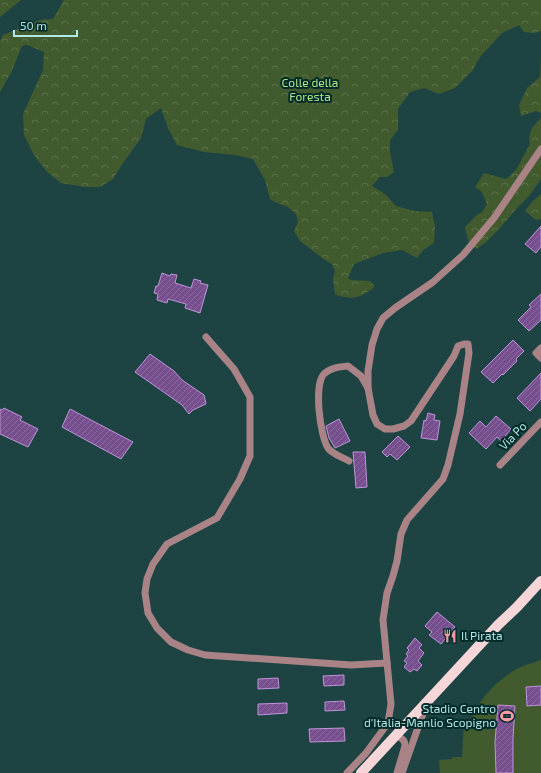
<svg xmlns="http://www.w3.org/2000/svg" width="541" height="773" font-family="'Exo 2',sans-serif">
<defs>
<pattern id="forest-crowns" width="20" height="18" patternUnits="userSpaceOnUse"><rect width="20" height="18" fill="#425b2e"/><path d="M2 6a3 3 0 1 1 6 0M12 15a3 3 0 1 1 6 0" fill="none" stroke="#5b734c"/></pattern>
<pattern id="building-hatch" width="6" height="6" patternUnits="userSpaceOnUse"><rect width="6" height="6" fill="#784f8e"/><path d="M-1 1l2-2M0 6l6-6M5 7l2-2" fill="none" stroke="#89689e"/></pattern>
</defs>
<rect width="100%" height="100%" fill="#1d4443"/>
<!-- forest -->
<g fill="url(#forest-crowns)">
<polygon points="0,0 21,0 0,17"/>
<path d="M 64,0 L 541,0 L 541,31 L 535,33 L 524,32 L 519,25 L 502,33 L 480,57 L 472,71 L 455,88 L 439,94 L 424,88 L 410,92 L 398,109 L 398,130 L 390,140 L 390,152 L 394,172 L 387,177 L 380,177 L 372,186 L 385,194 L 396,206 L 415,211 L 432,212 L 435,227 L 434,243 L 423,250 L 417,258 L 402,250 L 383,253 L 354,264 L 348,278 L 351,280 L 370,281 L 375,286 C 367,294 356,300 345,297 C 342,297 338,295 335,294 L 333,279 L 335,271 L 332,264 L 325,260 L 300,241 L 294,231 L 298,222 L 296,214 L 288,207 L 277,203 L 270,199 L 265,180 L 253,159 L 235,155 L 204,152 L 177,145 L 168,128 L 161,108 L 146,119 L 141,138 L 123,163 L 113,179 L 100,187 L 86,187 L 61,183 L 47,172 L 34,155 L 24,135 L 23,114 L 43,70 L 44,52 L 27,45 L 22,46 L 11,73 L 0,92 L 0,41 L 3,35 L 40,20 L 53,19 Z"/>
<polygon points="541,55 541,113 536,111 521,116 519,105 527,88 540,77"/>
<polygon points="541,118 541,179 529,196 517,208 499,229 486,242 476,249 469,243 465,227 477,215 482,212 487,204 482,192 475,187 484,173 506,179 516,170 530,144 529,137 532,128"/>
<polygon points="541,194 541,219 536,220 525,211 531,203"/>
</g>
<!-- garden -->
<path fill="#425b2e" d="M 541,660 L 541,773 L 440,773 L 439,760 L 452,759 L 453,757 L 462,757 L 464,720 L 471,721 C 479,697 501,676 523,666 C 529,664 535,662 541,660 Z"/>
<!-- building -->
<g fill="url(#building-hatch)" stroke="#c094da">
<polygon points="541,226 541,247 536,253 525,244"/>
<polygon points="162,273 170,276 171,274 177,275 175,283 191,288 194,279 201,281 200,283 208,285 200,313 185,308 186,304 168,299 167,303 157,300 158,294 154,293 156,286 158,286"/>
<polygon points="541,294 541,320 529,331 518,320 531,307 529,305"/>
<polygon points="513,340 524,351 516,359 517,361 503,375 502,374 493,383 481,372"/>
<polygon points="150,354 174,371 182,380 204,395 206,404 193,410 189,414 182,405 135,372"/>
<polygon points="541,373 541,399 530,411 517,398"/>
<polygon points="4,408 22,417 20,420 38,429 28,447 0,434 0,409 2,410"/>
<polygon points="70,409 133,442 121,459 62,427"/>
<polygon points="428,413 435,415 434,420 440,421 437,440 421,438 424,420 426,421"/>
<polygon points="496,416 511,429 501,441 497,437 486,449 469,433 480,421 486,427"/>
<polygon points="339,419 350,441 335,448 329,438 326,426"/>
<polygon points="398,436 410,447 397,460 390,454 387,457 382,452"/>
<polygon points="353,452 365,452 367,487 356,488"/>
<polygon points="437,612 455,627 441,644 429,635 432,632 425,626"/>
<polygon points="415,638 422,645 419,648 424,653 418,661 422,665 417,671 414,669 410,672 404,667 407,663 404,661 408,656 406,654 409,650 407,648"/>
<polygon points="344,675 344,685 324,686 323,676"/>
<polygon points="278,678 279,688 258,689 258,679"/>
<polygon points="541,686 541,705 527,706 526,687"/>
<polygon points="344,701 345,710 325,711 325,702"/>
<polygon points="287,703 287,713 258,715 258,704"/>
<polygon points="498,705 515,706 513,739 513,773 496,773 495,742"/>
<polygon points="344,728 345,741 310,742 309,729"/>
</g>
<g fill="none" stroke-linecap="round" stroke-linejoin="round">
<!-- minor -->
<g stroke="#a98386" stroke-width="7">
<polyline points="206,337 234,369 250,397 250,456 240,479 217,518 167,544 153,564 147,579 145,593 148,613 157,628 171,642 188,650 205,655 351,665 387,663"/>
<polyline points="541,348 536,353 541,358"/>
<path d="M 349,461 C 342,457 332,454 328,448 C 320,436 313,382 325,373 C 332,367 340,367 348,366 L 361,376 L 368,388"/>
<polyline points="500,465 541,422"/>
<path d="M 396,736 C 402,738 405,740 405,746 L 397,773"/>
<polyline points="347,773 366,753 388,723 391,704 383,620 387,593 393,576 397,561 401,534 407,520 443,479 448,465 460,414 469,353 468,344 464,344 458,346 454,356 411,421 404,426 393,429 385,429 377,424 373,415 368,388 368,371 372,345 377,329 383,318 395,308 433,282 463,255 494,218 541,149"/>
<polyline points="402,773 426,705"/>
</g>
<!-- major -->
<polyline stroke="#f7d6d9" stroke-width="10" points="361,773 498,625 517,607 541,581"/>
</g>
<!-- icons -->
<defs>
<g id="restaurant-bare" transform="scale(1.08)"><path d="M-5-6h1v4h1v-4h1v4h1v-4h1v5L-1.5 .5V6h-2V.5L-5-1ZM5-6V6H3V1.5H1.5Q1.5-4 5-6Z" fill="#f49aa4" stroke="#012a29" stroke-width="2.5" paint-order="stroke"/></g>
<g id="stadium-bare" transform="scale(1.08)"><path d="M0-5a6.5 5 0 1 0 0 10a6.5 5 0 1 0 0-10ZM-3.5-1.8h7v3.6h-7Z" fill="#f49aa4" stroke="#012a29" stroke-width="2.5" paint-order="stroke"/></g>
</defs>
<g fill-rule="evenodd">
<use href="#restaurant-bare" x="450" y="636"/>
<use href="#stadium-bare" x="507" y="716"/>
</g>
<g text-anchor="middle" stroke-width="4" stroke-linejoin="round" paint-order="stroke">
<!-- park labels -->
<g font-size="12" fill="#b0e686" stroke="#012a29">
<text x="310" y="87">Colle della<tspan x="310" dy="14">Foresta</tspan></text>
</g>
<!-- street labels -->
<g font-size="12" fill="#b2e8e5" stroke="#012a29">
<text transform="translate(513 436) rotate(-46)" y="4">Via Po</text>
</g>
<!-- poi labels -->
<g font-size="12" fill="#b2e8e5" stroke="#012a29" text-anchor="start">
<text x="461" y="640">Il Pirata</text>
<text x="496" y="713" text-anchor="end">Stadio Centro<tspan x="496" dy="14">d'Italia-Manlio Scopigno</tspan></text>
</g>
</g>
<!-- scale -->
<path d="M14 30v6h63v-6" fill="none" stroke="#b2e8e5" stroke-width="2"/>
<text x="20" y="30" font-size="12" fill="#b2e8e5" stroke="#012a29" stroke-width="3" paint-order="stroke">50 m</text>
</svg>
